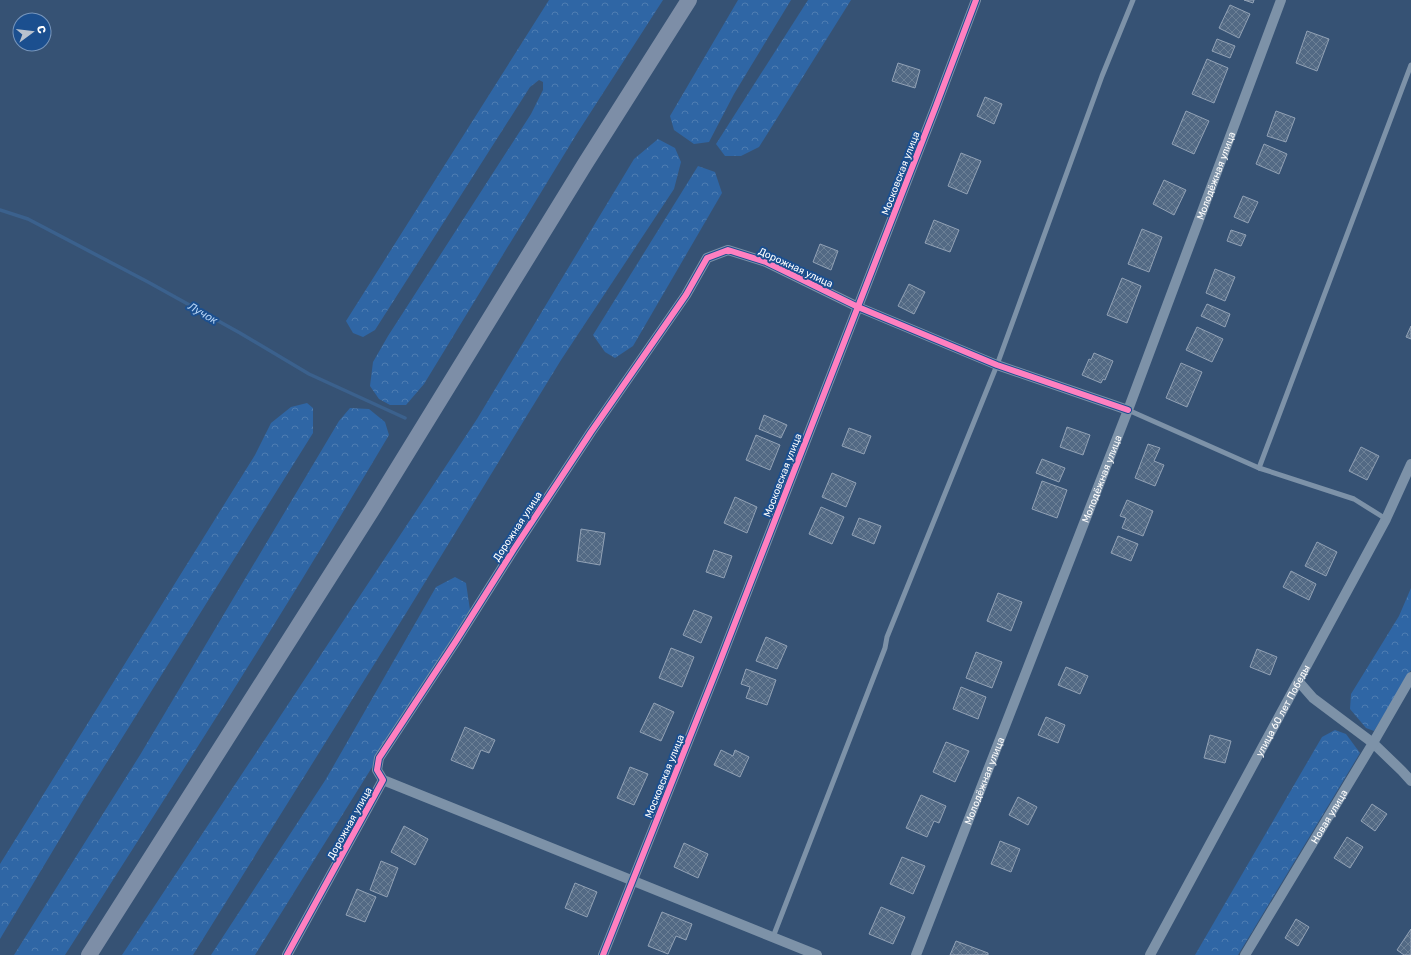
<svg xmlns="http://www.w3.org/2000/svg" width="1411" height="955" font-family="Rubik,sans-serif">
<defs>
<pattern id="forest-crowns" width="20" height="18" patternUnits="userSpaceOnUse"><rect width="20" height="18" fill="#2f66a5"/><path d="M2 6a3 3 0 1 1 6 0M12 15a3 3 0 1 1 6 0" fill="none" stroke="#4e7db2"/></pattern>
<pattern id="building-cross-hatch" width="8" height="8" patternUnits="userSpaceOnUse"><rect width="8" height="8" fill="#526984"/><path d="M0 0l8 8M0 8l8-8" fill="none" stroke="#6c8096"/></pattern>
</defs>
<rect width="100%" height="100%" fill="#365274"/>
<!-- forest -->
<g fill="url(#forest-crowns)">
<polygon points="549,0 663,0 576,135 424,384 406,405 390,405 379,399 370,386 373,362 388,336 531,114 543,90 543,82 539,80 530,87 375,330 363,337 353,333 346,321"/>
<polygon points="738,0 791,0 734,94 709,142 694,144 674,130 670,116"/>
<polygon points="808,0 851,0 759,147 741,156 725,156 716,144"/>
<polygon points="658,139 675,148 681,162 674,189 561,360 408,610 193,955 122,955 477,419 634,159"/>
<polygon points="698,166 715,172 722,193 633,346 615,358 605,352 593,335"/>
<polygon points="307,403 313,408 313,433 82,802 0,939 0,864 255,455 271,423 291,407"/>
<path d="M 350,408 L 369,409 L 385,422 L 389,435 C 285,611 175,783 65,955 L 14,955 L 140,755 L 339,421 Z"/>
<polygon points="455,577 466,583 470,610 255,955 211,955 326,779 436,587"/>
<polygon points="1411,588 1411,670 1374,731 1366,728 1350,709 1351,694 1399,616"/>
<polygon points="1335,730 1346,734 1360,753 1238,955 1195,955 1322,737"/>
</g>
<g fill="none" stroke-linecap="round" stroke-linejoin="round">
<!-- stream -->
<polyline stroke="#3b618d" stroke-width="3.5" points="0,210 28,219 148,282 240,333 309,374 405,418"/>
</g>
<!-- building -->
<g fill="url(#building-cross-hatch)" stroke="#92a2b6">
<polygon points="1244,0 1254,0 1253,3"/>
<polygon points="1230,5 1250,14 1239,38 1219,28"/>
<polygon points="1307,31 1329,39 1317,71 1296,63"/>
<polygon points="1217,39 1235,46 1230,58 1212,51"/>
<polygon points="1207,59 1228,68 1214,103 1192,94"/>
<polygon points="898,63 920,70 915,88 892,81"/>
<polygon points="985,97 1002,104 994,124 977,116"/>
<polygon points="1186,111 1209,121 1194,154 1172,144"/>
<polygon points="1276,111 1295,118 1286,142 1267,136"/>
<polygon points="1264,144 1287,154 1279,174 1256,164"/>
<polygon points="961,153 981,161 967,194 948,186"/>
<polygon points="1164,180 1186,190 1174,215 1153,204"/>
<polygon points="1243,196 1258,202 1248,223 1234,217"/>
<polygon points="934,220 959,230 950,252 925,243"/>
<polygon points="1142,229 1162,237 1149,272 1128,264"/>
<polygon points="1231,230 1246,235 1241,246 1227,241"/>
<polygon points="820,244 838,251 831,270 813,262"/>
<polygon points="1215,269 1235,277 1225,301 1206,293"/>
<polygon points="1122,278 1141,286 1127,323 1107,315"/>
<polygon points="909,284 925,292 914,314 898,306"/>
<polygon points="1207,304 1230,314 1225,327 1201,316"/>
<polygon points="1411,326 1411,339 1406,337"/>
<polygon points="1197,327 1223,339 1212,362 1186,350"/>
<polygon points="1094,353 1113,361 1105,380 1103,379 1101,383 1082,375 1089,359 1091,360"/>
<polygon points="1181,363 1202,372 1187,407 1166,398"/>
<polygon points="764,415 787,425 781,438 759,429"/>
<polygon points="1067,427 1090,435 1083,455 1060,447"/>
<polygon points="849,428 871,436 864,454 842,446"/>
<polygon points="756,435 780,445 770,470 746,460"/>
<polygon points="1148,444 1160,448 1154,461 1164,465 1155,486 1135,478"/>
<polygon points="1361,447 1379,456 1367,480 1349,471"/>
<polygon points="1042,459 1065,468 1059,482 1036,473"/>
<polygon points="832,473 856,483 846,507 822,497"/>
<polygon points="1042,481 1067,490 1057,518 1032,509"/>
<polygon points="735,497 757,507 747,533 724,523"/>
<polygon points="1127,500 1153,511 1143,536 1122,528 1126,518 1120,516"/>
<polygon points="821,507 844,517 832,544 809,534"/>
<polygon points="859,518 881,526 874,544 852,535"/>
<polygon points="581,529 605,533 600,565 577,561"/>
<polygon points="1118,536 1138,544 1131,561 1111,553"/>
<polygon points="1317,542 1337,552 1326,576 1305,566"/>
<polygon points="714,550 732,556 724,578 706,572"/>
<polygon points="1291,571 1316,584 1309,600 1283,587"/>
<polygon points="998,593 1022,602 1011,631 987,621"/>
<polygon points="694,610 712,617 701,643 683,635"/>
<polygon points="766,637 787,646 777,669 756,661"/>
<polygon points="671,648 694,657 682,687 659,678"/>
<polygon points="1257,649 1277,657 1270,675 1250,667"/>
<polygon points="976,652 1002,662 992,688 966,678"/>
<polygon points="1066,667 1088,676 1080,694 1058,685"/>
<polygon points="746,669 776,680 767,705 746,698 750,687 741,684"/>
<polygon points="961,687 986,697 978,719 953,709"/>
<polygon points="654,703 674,712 661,741 640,732"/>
<polygon points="1046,717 1065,725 1058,743 1038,735"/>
<polygon points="465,727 495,740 489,753 481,750 473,769 451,760"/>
<polygon points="1210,735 1231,741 1225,763 1204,758"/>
<polygon points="946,742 969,751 955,782 933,772"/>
<polygon points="721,750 733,756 735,750 749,757 740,777 714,765"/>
<polygon points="630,767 648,774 634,805 617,798"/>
<polygon points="921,795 946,806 939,823 934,821 927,837 906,828"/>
<polygon points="1018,797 1037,807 1028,825 1009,815"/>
<polygon points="1372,804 1387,814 1375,831 1361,821"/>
<polygon points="404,826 428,839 415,865 391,852"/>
<polygon points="1347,837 1363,847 1350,868 1334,858"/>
<polygon points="1000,841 1020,849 1011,872 991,864"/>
<polygon points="684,843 708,854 698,878 674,867"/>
<polygon points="902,857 925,866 913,894 890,884"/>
<polygon points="381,861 398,868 387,897 370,890"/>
<polygon points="575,883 597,892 587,917 565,908"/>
<polygon points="357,889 376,897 365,922 346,915"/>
<polygon points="881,907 905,917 893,944 869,934"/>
<polygon points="662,912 692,924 686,940 676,936 668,954 648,946"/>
<polygon points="1296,919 1309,927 1298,946 1285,938"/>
<polygon points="1411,929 1411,955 1404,955 1397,950"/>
<polygon points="956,941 988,953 988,955 950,955"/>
</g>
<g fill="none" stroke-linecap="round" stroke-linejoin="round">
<!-- lane -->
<g stroke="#7d92a8" stroke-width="5">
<polyline points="1128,410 1259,468 1354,499 1386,519"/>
<polyline points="1259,468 1411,65"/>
<polyline points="773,937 885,648 887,637 997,365 1102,76 1133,0"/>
</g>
<!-- street -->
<g stroke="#7d92a8" stroke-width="10">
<polyline points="1299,682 1313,698 1373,743 1402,771 1411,781"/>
<polyline points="383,780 817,955"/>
<polyline points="287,955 383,780 377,770 379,758 456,641 514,549 591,432 686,295 707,258 728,250 766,262 858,307 997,365 1128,410"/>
<polyline points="603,955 719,664 936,106 976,0"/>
<path id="s1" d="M 916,955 L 1128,410 L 1281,0"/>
<path id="s2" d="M 1150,955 L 1386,519 L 1411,464"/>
<path id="s3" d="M 1245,955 L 1373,743 L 1411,677"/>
</g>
<!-- primary -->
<polyline stroke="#7d8ea7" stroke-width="16" points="89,955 372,510 585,164 689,0"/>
<!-- cycleway casing -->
<g stroke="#1b4f8f" stroke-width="8">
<g id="cycleway">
<polyline points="287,955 383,780 377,770 379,758 456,641 514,549 591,432 686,295 707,258 728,250 766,262 858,307 997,365 1128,410"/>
<polyline points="603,955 719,664 936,106 976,0"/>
</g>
</g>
<!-- cycleway -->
<use href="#cycleway" stroke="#ff80c0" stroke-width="6"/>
</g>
<g text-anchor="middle" stroke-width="4" stroke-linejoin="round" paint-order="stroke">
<!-- street labels -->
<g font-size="10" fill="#fff" stroke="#1b4f8f">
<text transform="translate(900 173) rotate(-69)" y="4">Московская улица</text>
<text dy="4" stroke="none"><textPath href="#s1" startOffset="835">Молодёжная улица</textPath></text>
<text transform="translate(796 267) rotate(25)" y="4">Дорожная улица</text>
<text transform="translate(782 475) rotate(-69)" y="4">Московская улица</text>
<text dy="4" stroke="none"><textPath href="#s1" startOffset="511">Молодёжная улица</textPath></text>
<text transform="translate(517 526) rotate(-57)" y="4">Дорожная улица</text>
<text dy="4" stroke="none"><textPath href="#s2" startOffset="278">улица 60 лет Победы</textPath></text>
<text transform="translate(664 776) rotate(-68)" y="4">Московская улица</text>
<text dy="4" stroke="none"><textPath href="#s1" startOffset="187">Молодёжная улица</textPath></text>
<text dy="4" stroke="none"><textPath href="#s3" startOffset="162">Новая улица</textPath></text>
<text transform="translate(349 823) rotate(-61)" y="4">Дорожная улица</text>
</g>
<!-- water labels -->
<g font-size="11" font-style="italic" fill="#b5d3f5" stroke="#1b4f8f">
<text transform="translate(203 313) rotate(30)" y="4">Лучок</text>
</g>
</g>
<!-- north arrow -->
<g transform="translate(32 32) rotate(75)"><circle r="19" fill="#1b4f8f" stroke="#7695bc"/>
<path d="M0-3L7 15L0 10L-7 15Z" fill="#b9c2ce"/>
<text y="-6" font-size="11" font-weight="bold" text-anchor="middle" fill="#ffffff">С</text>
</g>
</svg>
